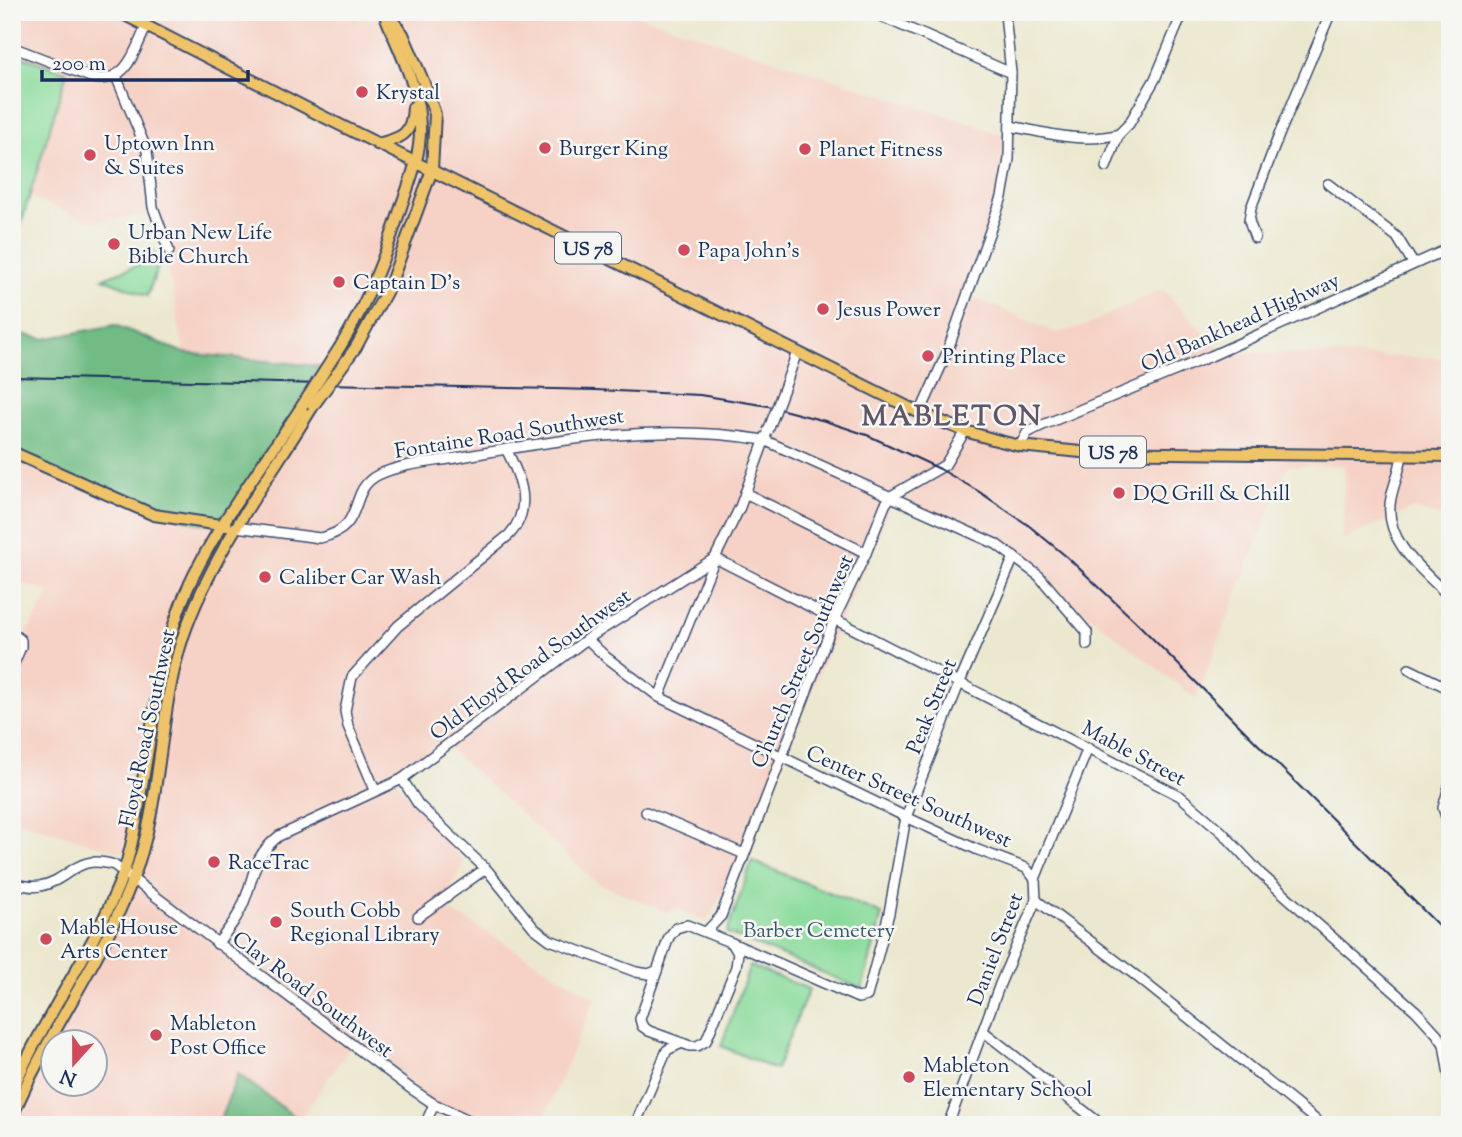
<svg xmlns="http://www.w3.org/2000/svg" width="1462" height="1137" font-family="'Sorts Mill Goudy',serif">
<rect width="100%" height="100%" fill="#f6f6f2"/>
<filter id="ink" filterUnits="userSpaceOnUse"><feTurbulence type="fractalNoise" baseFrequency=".0143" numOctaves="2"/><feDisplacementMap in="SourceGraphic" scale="14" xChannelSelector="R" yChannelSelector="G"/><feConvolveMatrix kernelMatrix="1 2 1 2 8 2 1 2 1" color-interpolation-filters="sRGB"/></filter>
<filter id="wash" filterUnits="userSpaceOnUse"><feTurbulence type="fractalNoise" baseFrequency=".00686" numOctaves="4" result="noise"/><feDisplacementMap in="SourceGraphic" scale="28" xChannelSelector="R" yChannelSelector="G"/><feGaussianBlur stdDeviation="1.57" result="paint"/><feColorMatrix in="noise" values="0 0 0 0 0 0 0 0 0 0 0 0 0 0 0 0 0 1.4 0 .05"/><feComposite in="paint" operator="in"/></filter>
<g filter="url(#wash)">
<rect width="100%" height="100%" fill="#ece8cf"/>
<!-- built -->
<path fill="#f6d1c5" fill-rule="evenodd" d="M 12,12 L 628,12 L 1005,135 L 1002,192 L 969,295 L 1056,333 L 1087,325 L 1162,289 L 1222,352 L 1450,358 L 1450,519 L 1412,509 L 1342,540 L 1345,465 L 1287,466 L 1196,699 L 1007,551 L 966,531 L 892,502 L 745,848 L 708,922 L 676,908 L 666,912 L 596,882 L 442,742 L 392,775 L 424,816 L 464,861 L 443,906 L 595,998 L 541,1125 L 476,1125 L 433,1109 L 399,1072 L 352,1045 L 299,1120 L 239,1074 L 218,1125 L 12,1125 L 12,1099 L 26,1061 L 133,856 L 12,819 L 12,659 L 50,593 L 12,579 L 12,457 L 318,366 L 184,353 L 172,286 L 149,215 L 93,222 L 29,197 L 67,72 L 12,53 ZM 52,1042 L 94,1042 L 94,1084 L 52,1084 Z"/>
<!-- green -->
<g fill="#8bdc9c" stroke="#53867d" stroke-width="2">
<polygon points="12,53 67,72 12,254"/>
<polygon points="151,247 160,262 147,296 103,278 144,263"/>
<polygon points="752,861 882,914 862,989 727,933"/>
<polygon points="750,966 809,989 776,1070 721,1046"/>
</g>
<!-- forest -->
<g fill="#70bc84" stroke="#467671" stroke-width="2">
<polygon points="115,325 184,353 319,366 299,404 225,524 197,523 90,487 12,457 12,332 44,339"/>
<polygon points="238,1074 299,1120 303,1125 218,1125"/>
</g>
</g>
<g filter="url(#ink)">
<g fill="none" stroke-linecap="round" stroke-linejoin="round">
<!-- minor casing -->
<g stroke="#3a4b6f" stroke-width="12">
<g id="minor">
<polyline points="871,12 1011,73"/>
<path d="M 12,47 L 93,78 C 127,84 134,52 146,27"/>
<polyline points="116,76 147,151 153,207 169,251"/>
<path d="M 1010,126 C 1046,133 1083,144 1119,134"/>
<polyline points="1106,167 1119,134 1129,124 1155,79 1183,12"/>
<polyline points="1328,184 1397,237 1413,263"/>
<polyline points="1255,238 1249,221 1251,208 1279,135 1331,12"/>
<polyline points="786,383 797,352"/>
<polyline points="920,413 946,355 1002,197 1009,159 1011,73 1005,14 1003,12"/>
<polyline points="1020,446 1027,433 1043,425 1211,356 1450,248"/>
<path d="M 1402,455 C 1400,471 1394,483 1391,498 C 1382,540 1423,571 1450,597"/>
<polyline points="745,493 866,553"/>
<path d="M 236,527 L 320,538 C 368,528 346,491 378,475 C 400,464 431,462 456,458 C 558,439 661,423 764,440 L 996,544 L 1039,576 L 1087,632 L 1087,645"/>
<polyline points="12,633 21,640 21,647 12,668"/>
<polyline points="587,639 606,657 659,697 906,817 978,850 1026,868 1035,879"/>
<polyline points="1409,669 1450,689"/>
<polyline points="659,697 715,558 1180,796 1222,832 1261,874 1416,1011 1437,1034 1444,1044 1450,1081"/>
<polyline points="402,779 418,804 488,871 534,928 550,940 636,972 649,974 656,971"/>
<polyline points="1450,783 1443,808 1450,828"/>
<path d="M 375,790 L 348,726 L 345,711 L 352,677 L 398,626 L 509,535 C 534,508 520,476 506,449"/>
<polyline points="646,812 744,854"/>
<path d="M 12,883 C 21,885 31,888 40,886 C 71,880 75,853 114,865 L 410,1088 L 434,1104 L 479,1125"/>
<polyline points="1036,900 1135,975 1322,1125"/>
<polyline points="418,917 485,869"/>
<polygon points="687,925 732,943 738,953 736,967 706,1041 697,1046 690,1046 649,1031 642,1026 640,1019 669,937 676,928"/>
<polyline points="706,932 721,916 834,620 866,553 885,505 891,496 945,465 965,431"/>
<polyline points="732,943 858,998 867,996 889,913 906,817 959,684 1014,557"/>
<path d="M 217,944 C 227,931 238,918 244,902 C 255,874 253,856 279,836 L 402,779 L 587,639 L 715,558 L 740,507 L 766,436"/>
<polyline points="983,1031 1102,1125"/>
<polyline points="425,1125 434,1104"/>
<polyline points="635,1125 667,1050 682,1043"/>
<polyline points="948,1125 1000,984 1036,900 1035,879 1088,748"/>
</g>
</g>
<!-- major casing -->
<g stroke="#3a4b6f" stroke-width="14">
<g id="major">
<polyline points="119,12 316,113 920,413 965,431 996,440 1020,446 1081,452 1450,456"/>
<path d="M 377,144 C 402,138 412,135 413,107"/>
<path d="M 340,347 C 368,302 386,254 402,204 C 411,179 421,153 420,126 C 419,88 400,53 386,18"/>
<polyline points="356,347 390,285 432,170 435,114 424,83 403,34 386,12"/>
<polyline points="12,452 154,515 227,526"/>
<path d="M 12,1091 C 44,1016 94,951 123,874 C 132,848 137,819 141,791 C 152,731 158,668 179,610 C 203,542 262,467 302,406"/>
<path d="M 12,1117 C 46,1035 100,964 132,881 C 163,803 157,716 183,637 C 212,553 267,481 313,406"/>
</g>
</g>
<!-- minor -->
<use href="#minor" stroke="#fff" stroke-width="9"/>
<!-- major -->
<use href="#major" stroke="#efc469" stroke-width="10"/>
<!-- rail -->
<polyline stroke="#1b2f5e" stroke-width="2" points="12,377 596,390 700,395 768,406 825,421 867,435 940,469 978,491 1028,525 1067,557 1135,621 1450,937"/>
<!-- minor-bridge casing -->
<g stroke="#3a4b6f" stroke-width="12" stroke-linecap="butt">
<polyline id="minor-bridge" points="768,431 786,383"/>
</g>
<!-- major-bridge casing -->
<g stroke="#3a4b6f" stroke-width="14" stroke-linecap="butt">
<g id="major-bridge">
<polyline points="302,406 340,347"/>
<polyline points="313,406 356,347"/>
</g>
</g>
<!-- minor-bridge -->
<use href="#minor-bridge" stroke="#fff" stroke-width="9"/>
<!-- major-bridge -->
<use href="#major-bridge" stroke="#efc469" stroke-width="10"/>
</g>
</g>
<!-- markers -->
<g fill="#d1495b" stroke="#f6f6f2" stroke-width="2.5">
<circle cx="362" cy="92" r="7"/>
<circle cx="545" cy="148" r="7"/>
<circle cx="805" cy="149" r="7"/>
<circle cx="90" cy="155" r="7"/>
<circle cx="114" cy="244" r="7"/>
<circle cx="684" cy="250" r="7"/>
<circle cx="339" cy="282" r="7"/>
<circle cx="823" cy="309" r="7"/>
<circle cx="928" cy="356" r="7"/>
<circle cx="1119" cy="493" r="7"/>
<circle cx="265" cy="577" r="7"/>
<circle cx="214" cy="862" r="7"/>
<circle cx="276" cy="922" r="7"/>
<circle cx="46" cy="939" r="7"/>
<circle cx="156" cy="1035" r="7"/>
<circle cx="909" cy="1077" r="7"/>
</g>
<g text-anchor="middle" stroke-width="5" stroke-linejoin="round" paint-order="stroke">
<!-- shield labels -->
<g fill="#f6f6f2" stroke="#5d6b8a" stroke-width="2">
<rect x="555" y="232.5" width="66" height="31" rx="5"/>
<rect x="1080" y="436.5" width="66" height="31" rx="5"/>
</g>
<g font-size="19" font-weight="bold" fill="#1b2f5e">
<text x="588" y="255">US 78</text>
<text x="1113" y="459">US 78</text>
</g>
<!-- poi labels -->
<g font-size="21" fill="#1b2f5e" stroke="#f6f6f2" text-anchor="start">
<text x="376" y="99">Krystal</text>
<text x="104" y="150">Uptown Inn<tspan x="104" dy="24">&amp; Suites</tspan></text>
<text x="559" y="155">Burger King</text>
<text x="819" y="156">Planet Fitness</text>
<text x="128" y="239">Urban New Life<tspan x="128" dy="24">Bible Church</tspan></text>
<text x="698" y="257">Papa John's</text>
<text x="353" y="289">Captain D's</text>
<text x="837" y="316">Jesus Power</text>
<text x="942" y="363">Printing Place</text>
<text x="1133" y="500">DQ Grill &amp; Chill</text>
<text x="279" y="584">Caliber Car Wash</text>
<text x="228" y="869">RaceTrac</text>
<text x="290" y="917">South Cobb<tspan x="290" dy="24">Regional Library</tspan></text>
<text x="60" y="934">Mable House<tspan x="60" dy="24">Arts Center</tspan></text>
<text x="170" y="1030">Mableton<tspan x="170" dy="24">Post Office</tspan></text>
<text x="923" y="1072">Mableton<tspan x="923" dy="24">Elementary School</tspan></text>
</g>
<!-- street labels -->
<g font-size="21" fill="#1b2f5e" stroke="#f6f6f2">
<text transform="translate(1240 322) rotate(-24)" y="7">Old Bankhead Highway</text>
<text transform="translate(509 433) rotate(-9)" y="7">Fontaine Road Southwest</text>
<text transform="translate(802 661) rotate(-67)" y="7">Church Street Southwest</text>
<text transform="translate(530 664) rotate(-36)" y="7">Old Floyd Road Southwest</text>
<text transform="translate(931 706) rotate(-68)" y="7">Peak Street</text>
<text transform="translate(147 728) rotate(-78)" y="7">Floyd Road Southwest</text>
<text transform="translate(1134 753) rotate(28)" y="7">Mable Street</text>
<text transform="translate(909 796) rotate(24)" y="7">Center Street Southwest</text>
<text transform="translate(995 949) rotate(-69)" y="7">Daniel Street</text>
<text transform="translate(313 994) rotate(37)" y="7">Clay Road Southwest</text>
</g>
<!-- park labels -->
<g font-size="21" fill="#375a6e" stroke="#f6f6f2">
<text x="819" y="937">Barber Cemetery</text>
</g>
<!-- district labels -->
<g font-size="28" font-weight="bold" letter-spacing="2" fill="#5f5669" stroke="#f6f6f2">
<text x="952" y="425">MABLETON</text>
</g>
</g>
<!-- margin -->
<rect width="1462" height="1137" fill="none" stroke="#f6f6f2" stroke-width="42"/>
<!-- north arrow -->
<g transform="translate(74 1063) rotate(201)"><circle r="33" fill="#f6f6f2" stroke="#9ea6b7" stroke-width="2"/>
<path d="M0-5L12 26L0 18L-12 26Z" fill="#d1495b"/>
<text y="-10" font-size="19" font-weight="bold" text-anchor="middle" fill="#1b2f5e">N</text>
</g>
<!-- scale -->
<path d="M42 70v10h206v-10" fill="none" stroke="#1b2f5e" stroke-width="3.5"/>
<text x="52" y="70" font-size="21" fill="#1b2f5e" stroke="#f6f6f2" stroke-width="5" paint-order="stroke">200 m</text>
</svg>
